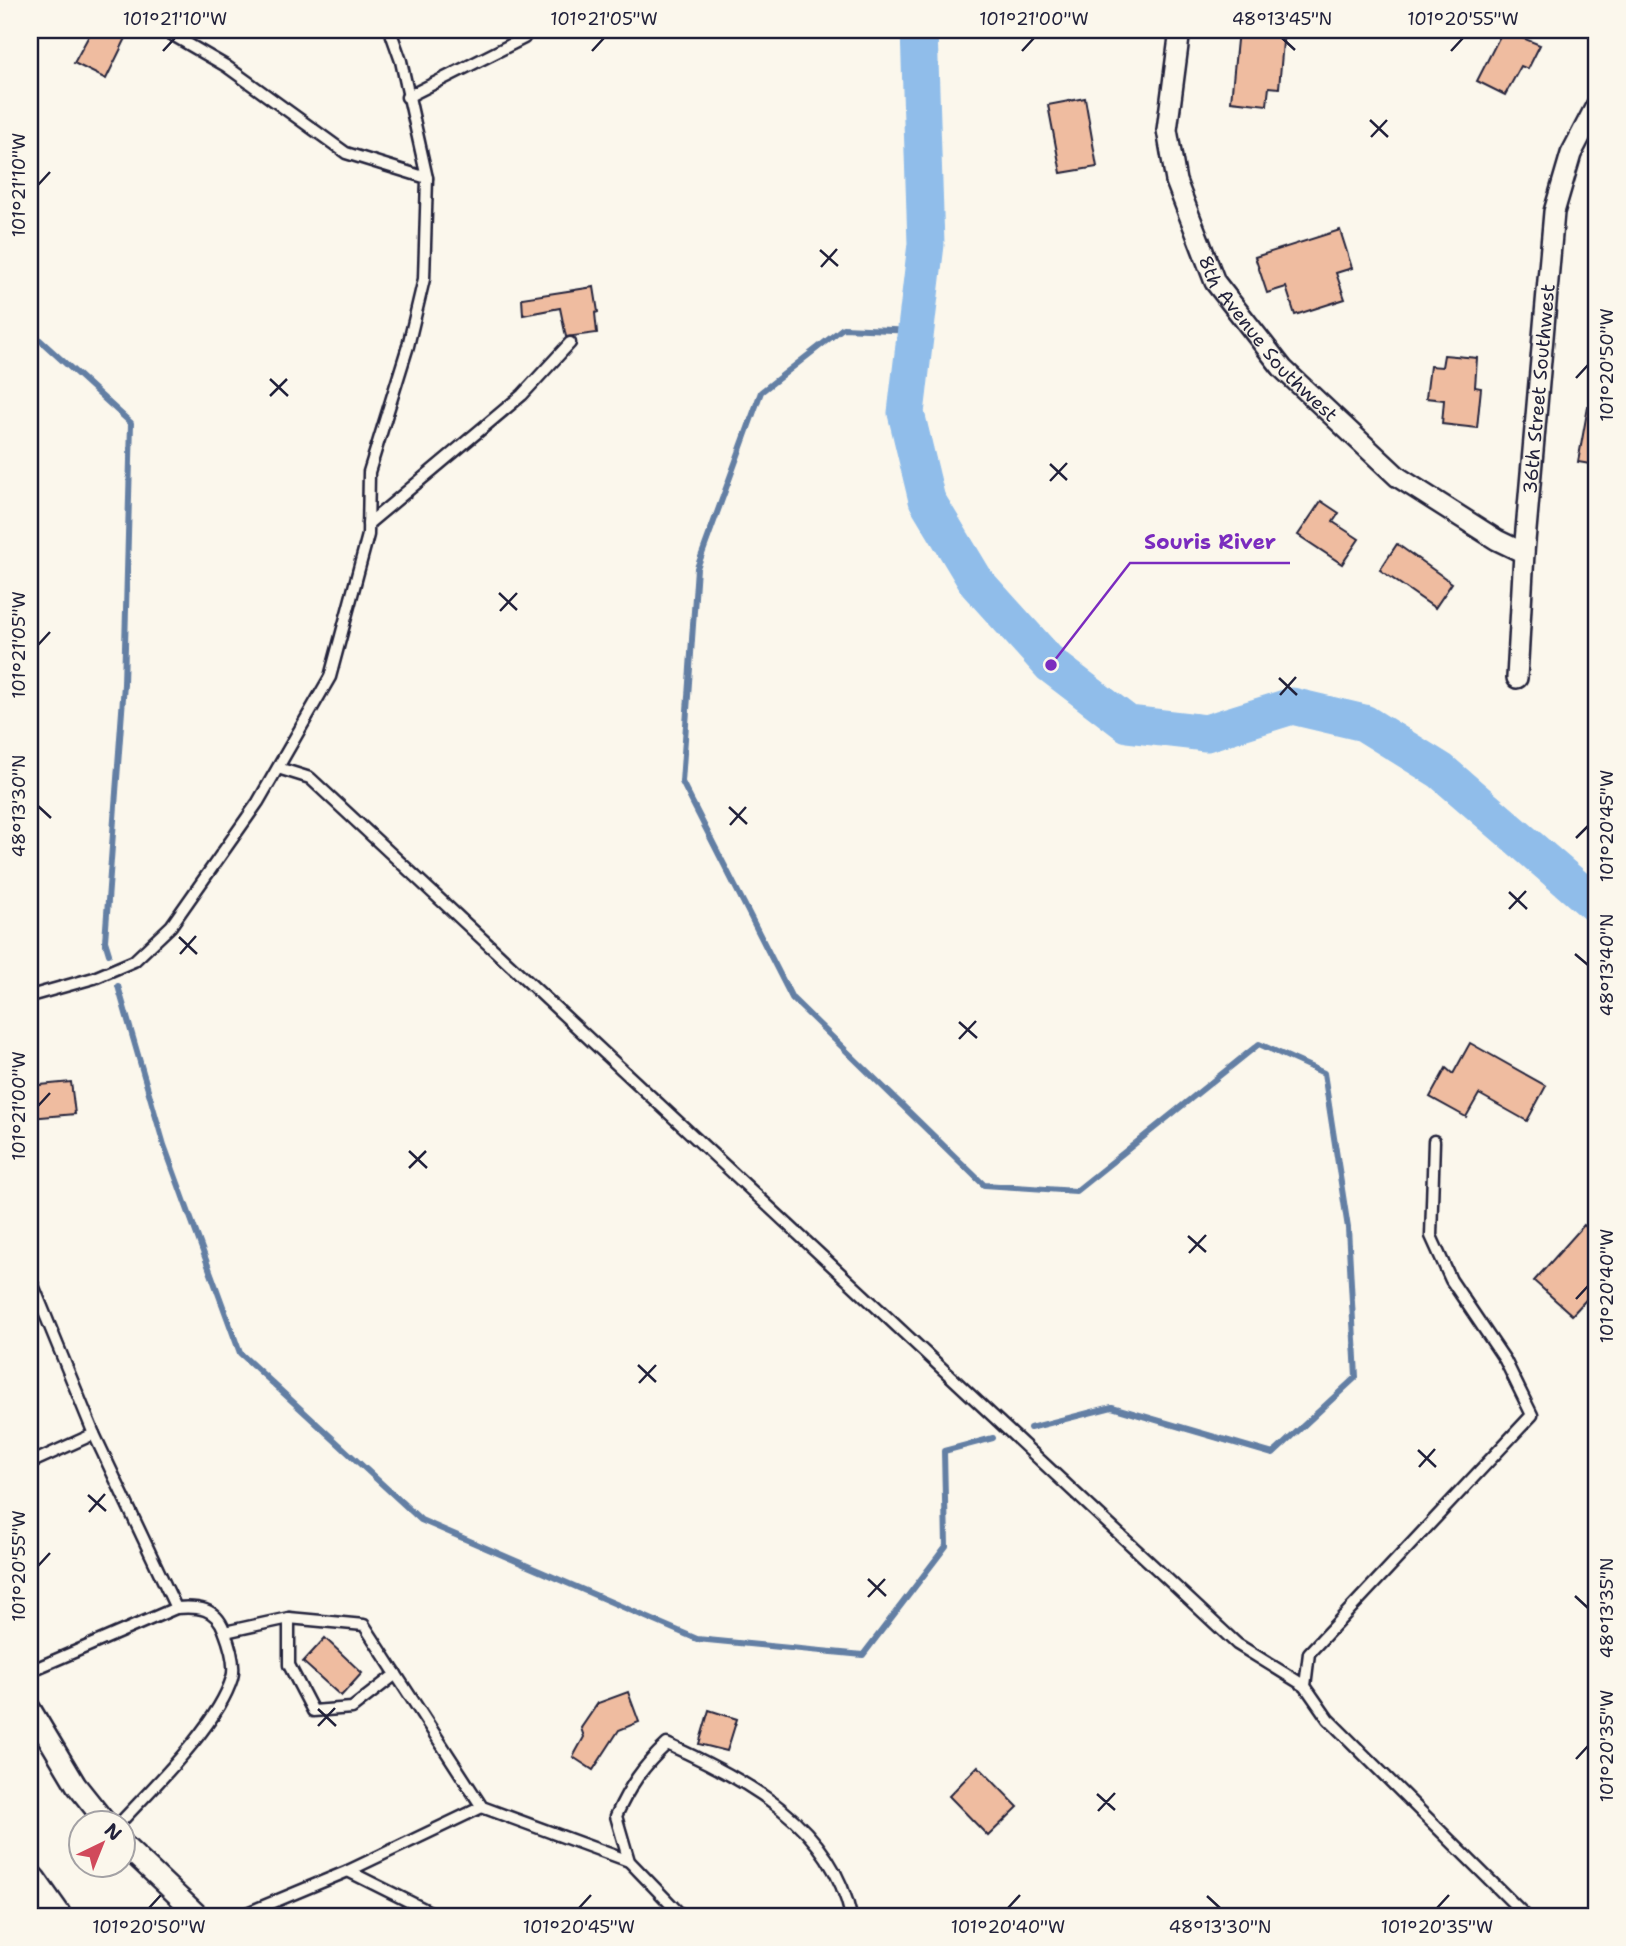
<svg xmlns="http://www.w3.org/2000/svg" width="1626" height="1946" font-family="'Shantell Sans',sans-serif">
<rect width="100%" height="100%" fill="#fbf7ec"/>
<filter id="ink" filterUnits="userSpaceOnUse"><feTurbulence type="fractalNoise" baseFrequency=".0143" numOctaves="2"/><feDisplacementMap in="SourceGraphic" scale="14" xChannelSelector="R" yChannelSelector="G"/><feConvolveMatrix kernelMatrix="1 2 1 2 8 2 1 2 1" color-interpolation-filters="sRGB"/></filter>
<g filter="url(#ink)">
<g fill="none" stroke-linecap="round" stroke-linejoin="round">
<!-- stream -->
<g stroke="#647fa4" stroke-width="6">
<polyline points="30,331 131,423 124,684 105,941 109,954"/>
<polyline points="916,331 843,328 761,392 697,568 682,782 792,998 984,1185 1076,1191 1259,1044 1324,1073 1348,1228 1356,1377 1273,1454 1112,1407 1030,1428"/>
<polyline points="118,986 164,1145 240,1353 421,1520 697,1639 863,1655 946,1546 944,1451 993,1438"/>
</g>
<!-- river -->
<polyline stroke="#90bdea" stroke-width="37" points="919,30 926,244 906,413 927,500 977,583 1051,665 1128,724 1206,733 1292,706 1364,723 1441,771 1596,905"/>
</g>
<!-- building -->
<g fill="#efbca0" stroke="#22223b" stroke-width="2">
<polygon points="92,30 130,30 106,79 74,63"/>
<polygon points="1238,30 1284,30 1279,88 1269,87 1267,105 1231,101"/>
<polygon points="1503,30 1540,45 1528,69 1521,66 1505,95 1477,81"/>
<polygon points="1085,98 1097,167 1061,173 1048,105"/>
<polygon points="1340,230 1352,268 1336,273 1345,299 1295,315 1286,287 1267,293 1255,257"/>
<polygon points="594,287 598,312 595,313 597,333 566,337 560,308 523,315 522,298"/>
<polygon points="1444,355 1477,358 1475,387 1481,388 1477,428 1442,424 1444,400 1426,398 1430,366 1442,367"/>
<polygon points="1588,407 1596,407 1596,465 1578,462"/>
<polygon points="1321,501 1339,513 1333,522 1359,539 1342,564 1298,535"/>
<polygon points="1397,544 1452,583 1435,608 1380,570"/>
<polygon points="1470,1043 1546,1086 1527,1121 1479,1094 1466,1117 1430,1097 1446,1068 1453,1074"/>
<polygon points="71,1082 75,1114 30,1118 30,1086"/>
<polygon points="1584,1225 1596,1236 1596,1289 1572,1315 1534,1281"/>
<polygon points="325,1638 362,1673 341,1696 303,1662"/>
<polygon points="628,1692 639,1722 619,1730 593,1770 573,1757 584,1737 581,1728 598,1703"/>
<polygon points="709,1710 737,1719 727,1751 699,1744"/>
<polygon points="978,1766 1018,1807 988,1836 949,1796"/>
</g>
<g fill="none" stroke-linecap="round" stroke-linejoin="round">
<!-- service casing -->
<g stroke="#22223b" stroke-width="15">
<g id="service">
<polyline points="390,30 401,61 427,178"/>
<polyline points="407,97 524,38 521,30"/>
<polyline points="368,524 522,395 570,343"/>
<polyline points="278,768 310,778 1237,1644 1305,1686"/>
<polyline points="30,996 94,978 134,961 171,926 258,802 330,677 368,535 369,472 408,346 424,279 427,178 346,153 226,66 164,30"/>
<polyline points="1434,1141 1431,1236 1451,1280 1505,1360 1532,1415 1309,1653 1305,1686 1328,1719 1526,1916"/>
<polyline points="30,1286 33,1285 94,1434"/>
<polyline points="30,1463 94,1434 176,1608"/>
<polyline points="289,1618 289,1665 313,1711 352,1708 396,1674"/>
<polyline points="225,1632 289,1618 364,1625 482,1807 629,1861"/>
<path d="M 30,1671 L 176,1608 C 198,1606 216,1608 224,1630 C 229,1643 236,1665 232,1678 C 218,1725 153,1787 119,1824"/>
<polyline points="348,1871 438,1916"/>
<polyline points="240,1916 348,1871 482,1807"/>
<path d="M 682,1916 L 629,1861 L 616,1816 C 629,1787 643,1766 667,1744 C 746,1779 831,1825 851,1916"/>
</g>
</g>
<!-- minor casing -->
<g stroke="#22223b" stroke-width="24">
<g id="minor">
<path id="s1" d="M 1180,30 L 1167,130 L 1176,181 L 1215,282 L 1283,369 L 1398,477 L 1497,540 L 1524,553"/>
<path id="s2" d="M 1517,678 L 1524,553 L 1554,212 L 1571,154 L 1596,106"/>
<polyline points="30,1708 76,1785 107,1824"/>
<polyline points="122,1843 199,1916"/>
</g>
</g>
<!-- trunk casing -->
<g stroke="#22223b" stroke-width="37">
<polyline id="trunk" points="30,1882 54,1916"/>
</g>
<!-- service -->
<use href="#service" stroke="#fbf7ec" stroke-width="10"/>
<!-- minor -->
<use href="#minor" stroke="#fbf7ec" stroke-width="19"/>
<!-- trunk -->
<use href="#trunk" stroke="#fbf7ec" stroke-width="32"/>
</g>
</g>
<!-- ticks -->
<path fill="none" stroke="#22223b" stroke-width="2.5" d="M 1282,38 L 1295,50M 163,51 L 175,38M 592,51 L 604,38M 1022,51 L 1034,38M 1451,51 L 1463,38M 1370,120 L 1388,137M 1371,137 L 1387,120M 38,185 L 50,172M 820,250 L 838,266M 821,267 L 837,249M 1576,378 L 1588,365M 270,379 L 288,396M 270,396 L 287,379M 1050,464 L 1067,480M 1050,481 L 1067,463M 499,593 L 517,610M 500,611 L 517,593M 38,645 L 50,632M 1279,678 L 1297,695M 1280,695 L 1296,677M 38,806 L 51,818M 729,807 L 747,824M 730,825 L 746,807M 1576,838 L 1588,826M 1509,892 L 1527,909M 1509,909 L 1526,891M 179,937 L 197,954M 180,954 L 196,936M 1575,954 L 1588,965M 959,1022 L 977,1038M 959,1039 L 976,1021M 38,1106 L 50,1093M 409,1151 L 427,1168M 409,1168 L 426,1151M 1188,1236 L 1206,1252M 1189,1253 L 1206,1235M 1576,1299 L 1588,1286M 638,1365 L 656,1382M 639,1383 L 656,1365M 1418,1450 L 1436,1467M 1419,1467 L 1435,1449M 88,1495 L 106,1511M 89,1512 L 105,1494M 38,1566 L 50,1553M 868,1579 L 886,1596M 1575,1596 L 1588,1608M 868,1597 L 885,1579M 318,1709 L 336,1726M 318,1726 L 335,1708M 1576,1759 L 1588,1746M 1097,1794 L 1115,1810M 1098,1811 L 1115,1793M 1207,1896 L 1220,1908M 149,1908 L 161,1895M 579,1908 L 591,1895M 1008,1908 L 1020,1895M 1437,1908 L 1449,1895"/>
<g text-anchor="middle" stroke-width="5" stroke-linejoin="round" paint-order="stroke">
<!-- street labels -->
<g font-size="19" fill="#22223b" stroke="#fbf7ec">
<text dy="7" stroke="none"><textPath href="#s1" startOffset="338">8th Avenue Southwest</textPath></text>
<text dy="7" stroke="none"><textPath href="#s2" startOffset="290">36th Street Southwest</textPath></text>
</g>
</g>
<!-- callouts -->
<path fill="none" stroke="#7b2cbf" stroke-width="2.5" d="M1051 665L1130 563H1290"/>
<circle fill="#7b2cbf" stroke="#fbf7ec" stroke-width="2.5" cx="1051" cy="665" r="7"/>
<g font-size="21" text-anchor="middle" font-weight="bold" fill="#7b2cbf" stroke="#fbf7ec" stroke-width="5" stroke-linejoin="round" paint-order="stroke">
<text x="1210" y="549">Souris River</text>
</g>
<!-- margin -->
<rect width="1626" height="1946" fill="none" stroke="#fbf7ec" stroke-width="77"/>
<!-- north arrow -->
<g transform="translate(102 1844) rotate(43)"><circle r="33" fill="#fbf7ec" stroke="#a4a2a5" stroke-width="2"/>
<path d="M0-5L12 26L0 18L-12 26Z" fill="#d1495b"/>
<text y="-10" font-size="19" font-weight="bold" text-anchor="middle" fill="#22223b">N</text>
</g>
<rect x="38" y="38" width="1550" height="1870" fill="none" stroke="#22223b" stroke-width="2.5"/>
<g font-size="18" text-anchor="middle" fill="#22223b">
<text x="175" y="25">101°21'10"W</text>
<text x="604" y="25">101°21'05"W</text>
<text x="1034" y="25">101°21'00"W</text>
<text x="1282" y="25">48°13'45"N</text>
<text x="1463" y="25">101°20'55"W</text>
<text transform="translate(19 185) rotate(-90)" y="6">101°21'10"W</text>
<text transform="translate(1607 365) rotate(-90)" y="6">101°20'50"W</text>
<text transform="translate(19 645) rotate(-90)" y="6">101°21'05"W</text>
<text transform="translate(19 806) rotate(-90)" y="6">48°13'30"N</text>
<text transform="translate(1607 826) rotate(-90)" y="6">101°20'45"W</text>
<text transform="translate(1607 965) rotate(-90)" y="6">48°13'40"N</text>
<text transform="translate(19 1106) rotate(-90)" y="6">101°21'00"W</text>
<text transform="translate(1607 1286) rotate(-90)" y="6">101°20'40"W</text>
<text transform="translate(19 1566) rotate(-90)" y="6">101°20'55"W</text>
<text transform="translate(1607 1608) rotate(-90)" y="6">48°13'35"N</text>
<text transform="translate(1607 1746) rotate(-90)" y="6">101°20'35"W</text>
<text x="149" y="1933">101°20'50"W</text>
<text x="579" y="1933">101°20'45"W</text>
<text x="1008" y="1933">101°20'40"W</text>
<text x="1220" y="1933">48°13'30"N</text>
<text x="1437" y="1933">101°20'35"W</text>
</g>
</svg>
